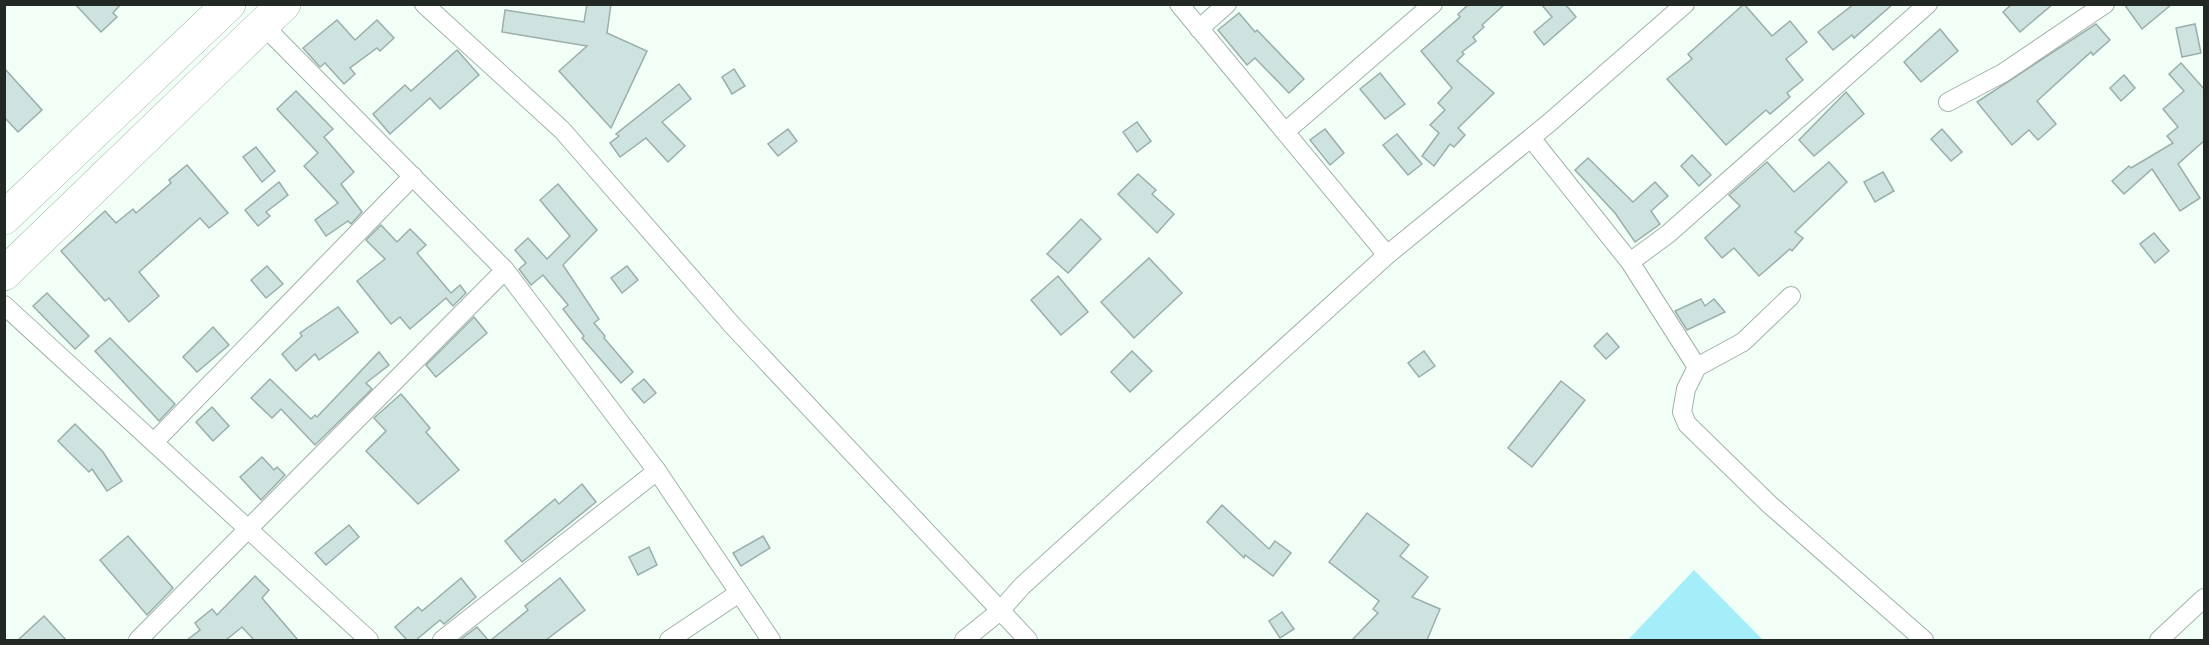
<svg xmlns="http://www.w3.org/2000/svg" width="2209" height="645" font-family="Karla,sans-serif">
<rect width="100%" height="100%" fill="#f1fff6"/>
<!-- water -->
<polygon fill="#a4eefa" points="1694,570 1763,640 1628,640"/>
<!-- building -->
<g fill="#cee2df" stroke="#9aaeab" stroke-width="1.5">
<polygon points="75,4 121,4 113,13 117,17 101,32"/>
<polygon points="587,4 611,4 607,33 647,51 611,128 559,71 587,46 502,32 505,10 584,22"/>
<polygon points="1469,4 1505,4 1482,25 1484,27 1473,37 1476,41 1462,52 1464,54 1457,61 1494,93 1458,128 1465,135 1454,147 1450,144 1434,166 1422,156 1439,133 1430,125 1445,110 1438,103 1452,88 1421,51 1460,17 1458,14"/>
<polygon points="1541,4 1565,4 1576,17 1544,45 1534,32 1552,17"/>
<polygon points="1744,4 1772,36 1790,21 1807,42 1786,59 1803,80 1787,93 1790,97 1770,114 1766,110 1726,145 1667,79 1692,59 1688,54"/>
<polygon points="1854,4 1893,4 1854,38 1852,35 1833,50 1818,32"/>
<polygon points="2012,4 2053,4 2020,32 2003,12"/>
<polygon points="2124,4 2172,4 2142,29"/>
<polygon points="1239,13 1255,32 1257,30 1304,79 1289,93 1255,58 1247,65 1218,30"/>
<polygon points="337,20 355,40 377,20 394,38 380,51 377,48 350,68 355,74 344,84 325,63 320,67 303,48"/>
<polygon points="2096,24 2110,40 2093,55 2091,52 2037,101 2056,124 2038,140 2029,130 2012,145 1977,102"/>
<polygon points="2195,24 2201,53 2182,57 2176,28"/>
<polygon points="1940,29 1958,51 1921,82 1904,62"/>
<polygon points="457,50 479,75 440,109 430,98 390,134 373,114 405,85 411,91"/>
<polygon points="2181,63 2205,90 2205,140 2178,164 2200,198 2180,211 2152,169 2124,194 2112,181 2129,166 2131,168 2173,143 2167,136 2178,127 2163,109 2184,91 2169,74"/>
<polygon points="4,68 42,110 18,132 4,117"/>
<polygon points="734,69 745,86 732,94 722,77"/>
<polygon points="1380,73 1405,104 1385,119 1360,89"/>
<polygon points="2124,75 2135,88 2121,101 2110,88"/>
<polygon points="679,84 691,99 662,122 685,146 668,162 646,138 620,157 610,143 619,136 616,134"/>
<polygon points="296,91 333,129 324,137 354,172 341,184 362,212 351,224 348,221 326,236 315,220 338,203 304,166 318,153 277,109"/>
<polygon points="1846,92 1864,114 1814,156 1799,140"/>
<polygon points="1137,122 1151,141 1137,152 1123,132"/>
<polygon points="788,129 797,141 778,156 768,144"/>
<polygon points="1325,129 1344,153 1330,165 1310,140"/>
<polygon points="1942,129 1962,152 1951,161 1931,139"/>
<polygon points="1397,134 1422,164 1408,175 1383,145"/>
<polygon points="256,147 275,171 262,182 243,157"/>
<polygon points="1692,155 1711,175 1699,186 1681,166"/>
<polygon points="1588,158 1633,202 1655,182 1668,196 1651,211 1660,224 1635,242 1615,213 1575,170"/>
<polygon points="1767,162 1794,192 1829,162 1847,182 1795,232 1803,238 1792,251 1790,249 1759,276 1734,248 1722,258 1705,238 1740,206 1729,195"/>
<polygon points="187,165 228,213 209,228 200,218 139,272 159,296 129,322 109,298 105,301 61,251 105,211 116,223 133,209 136,213 171,183 169,180"/>
<polygon points="1883,172 1894,191 1875,202 1864,182"/>
<polygon points="1138,174 1156,190 1152,194 1174,214 1157,233 1118,194"/>
<polygon points="279,182 288,195 266,212 270,216 258,226 245,210"/>
<polygon points="558,184 597,230 563,265 599,319 594,323 605,336 604,338 633,372 621,383 582,338 584,336 563,309 568,305 543,275 531,285 519,269 526,263 515,250 528,238 547,259 570,236 540,200"/>
<polygon points="1081,219 1101,239 1068,273 1047,254"/>
<polygon points="381,225 397,242 410,229 426,245 417,253 451,293 460,285 466,293 453,306 446,298 410,329 400,317 391,324 357,281 385,259 366,240"/>
<polygon points="2154,233 2169,251 2155,263 2140,244"/>
<polygon points="1149,258 1182,293 1134,338 1101,302"/>
<polygon points="267,266 283,284 266,298 251,280"/>
<polygon points="627,266 638,280 622,293 611,278"/>
<polygon points="1058,276 1088,312 1061,335 1031,300"/>
<polygon points="47,293 89,336 75,349 33,306"/>
<polygon points="1701,299 1705,306 1714,299 1725,312 1687,330 1675,311"/>
<polygon points="338,307 358,332 319,360 315,354 296,371 282,354 302,336 300,333"/>
<polygon points="474,317 487,333 436,377 426,365"/>
<polygon points="213,327 229,345 197,372 183,357"/>
<polygon points="1607,333 1619,347 1606,359 1594,346"/>
<polygon points="110,338 175,404 159,421 95,351"/>
<polygon points="1132,351 1152,371 1130,392 1111,372"/>
<polygon points="1424,351 1435,366 1419,377 1408,363"/>
<polygon points="379,352 389,365 366,383 372,389 315,445 281,409 272,418 251,398 270,379 311,419 315,415 317,417"/>
<polygon points="644,379 656,393 644,403 632,389"/>
<polygon points="1561,381 1585,400 1532,467 1508,448"/>
<polygon points="401,394 430,428 426,432 459,470 418,504 366,451 386,431 374,418"/>
<polygon points="212,407 229,426 213,441 196,422"/>
<polygon points="75,424 103,452 122,481 107,491 92,469 89,472 58,441"/>
<polygon points="262,457 274,470 277,467 285,475 261,500 240,477"/>
<polygon points="582,484 596,502 522,562 505,541 555,499 559,504"/>
<polygon points="1222,505 1269,549 1275,541 1291,553 1273,576 1245,555 1244,558 1207,522"/>
<polygon points="1367,513 1409,545 1400,556 1428,577 1412,597 1440,609 1427,640 1352,640 1378,613 1373,609 1379,601 1329,562"/>
<polygon points="349,525 359,537 326,565 315,553"/>
<polygon points="128,536 173,588 147,615 100,560"/>
<polygon points="763,536 770,548 741,566 733,553"/>
<polygon points="649,547 657,565 638,575 629,557"/>
<polygon points="255,576 269,590 262,598 298,640 254,640 242,627 226,640 187,640 200,630 195,623 212,609 217,615"/>
<polygon points="461,578 476,597 444,624 440,620 416,640 407,640 395,627 418,607 422,611"/>
<polygon points="560,578 585,610 546,640 491,640 528,610 525,606"/>
<polygon points="1282,612 1294,629 1280,638 1269,621"/>
<polygon points="44,616 66,640 18,640"/>
<polygon points="477,627 488,640 460,640"/>
</g>
<g fill="none" stroke-linecap="round" stroke-linejoin="round">
<!-- street casing -->
<g stroke="#a2b2a9" stroke-width="20">
<g id="street">
<polyline points="424,4 562,130 733,326 1028,640"/>
<polyline points="1179,4 1387,255"/>
<polyline points="262,24 505,270 657,471 771,640"/>
<polyline points="1199,29 1227,4"/>
<polyline points="1948,102 2003,73 2105,4"/>
<polyline points="1285,132 1433,4"/>
<polyline points="1531,138 1630,262 1697,367"/>
<polyline points="1630,262 1668,234 1928,4"/>
<polyline points="1791,296 1743,342 1697,367 1686,389 1682,412 1687,424 1769,504 1924,640"/>
<polyline points="4,305 369,640"/>
<polyline points="154,442 413,176"/>
<polyline points="138,640 505,270"/>
<polyline points="442,640 657,471"/>
<polyline points="669,640 739,593"/>
<polyline points="964,640 1000,611 1022,586 1387,255 1549,123 1685,4"/>
<polyline points="2159,640 2204,598"/>
</g>
</g>
<!-- highway casing -->
<g stroke="#a2b2a9" stroke-width="34">
<g id="highway">
<polyline points="4,218 229,4"/>
<polyline points="4,274 284,4"/>
</g>
</g>
<!-- street -->
<use href="#street" stroke="#fff" stroke-width="18"/>
<!-- highway -->
<use href="#highway" stroke="#fff" stroke-width="33"/>
</g>
<!-- border -->
<rect width="2209" height="645" fill="none" stroke="#222824" stroke-width="12"/>
</svg>
